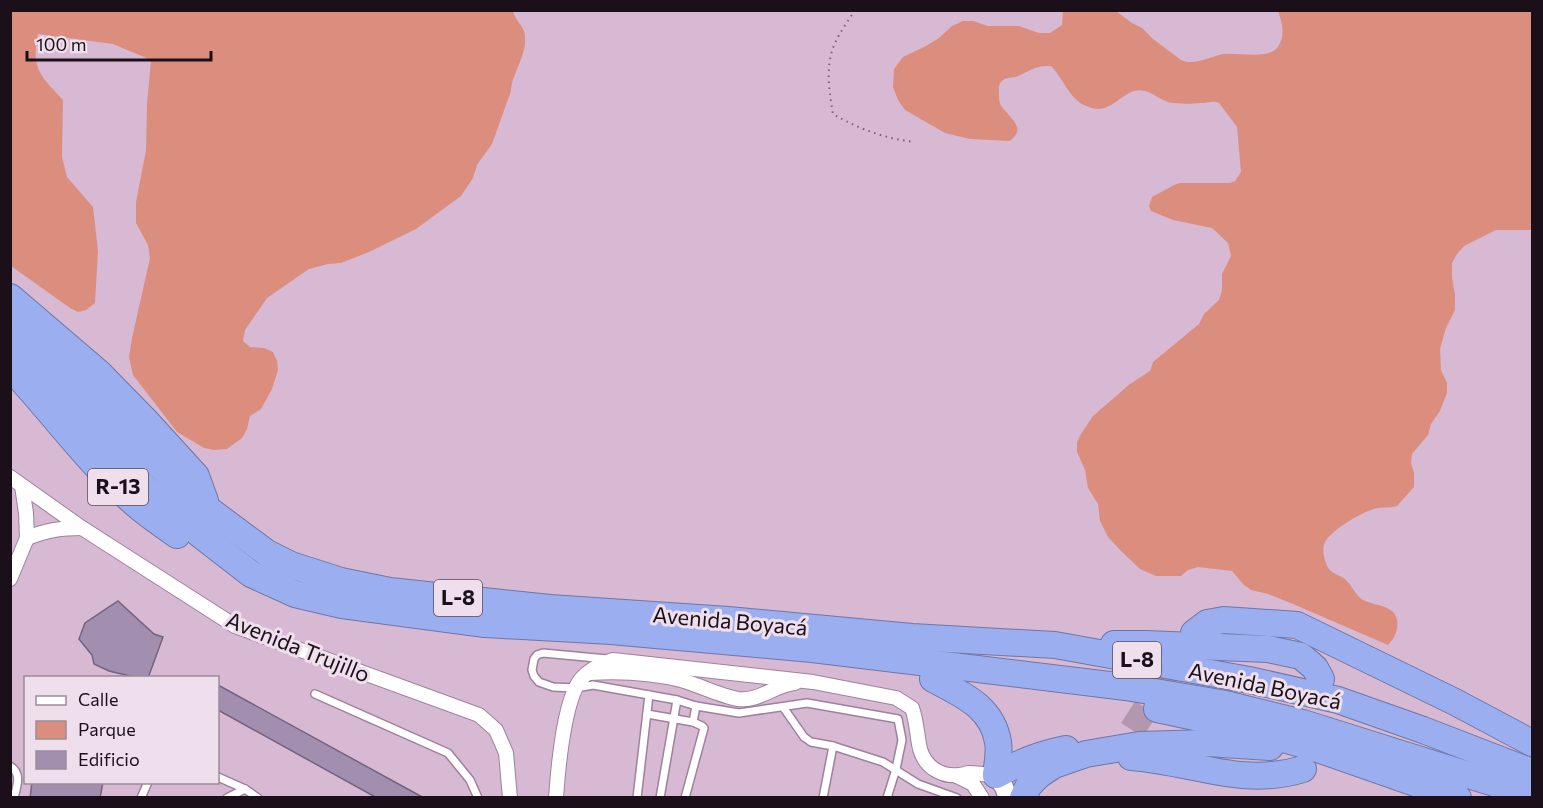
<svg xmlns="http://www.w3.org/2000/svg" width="1543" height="808" font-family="Commissioner,sans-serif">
<rect width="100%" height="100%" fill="#d8b9d3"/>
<!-- green -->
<g fill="#dc8e7e">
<path d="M 10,11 L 513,11 C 515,19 521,24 524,31 C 530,52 511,74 511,91 L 492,144 L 477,165 L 473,178 L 461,196 L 416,229 L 369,252 L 341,263 L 328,264 L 309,269 L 267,298 L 245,330 L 243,341 L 250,347 L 264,348 L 273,352 L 277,361 L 278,370 L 272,389 L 261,409 L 250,416 L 247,429 L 242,438 L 227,449 L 214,450 L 204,448 L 177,432 L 133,375 L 129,357 L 132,338 L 150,258 L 148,245 L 136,223 L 136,202 L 146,150 L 147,104 L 151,60 L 113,44 L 38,34 C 31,69 40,75 63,100 L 62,157 L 67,177 L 93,207 L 98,251 L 95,303 L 86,310 L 78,312 L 70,308 L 11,266 Z"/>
<path d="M 1063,11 L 1116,11 L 1132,23 L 1142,28 L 1153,39 L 1181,60 C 1195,66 1209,57 1223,54 C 1238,52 1268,60 1278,47 C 1286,34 1282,23 1278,11 L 1532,11 L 1532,230 L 1496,230 L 1464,246 L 1457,254 L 1452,263 L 1452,278 L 1455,295 L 1455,310 L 1446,328 L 1440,349 L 1441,370 L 1447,383 L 1447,393 L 1440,411 L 1431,424 L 1428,435 L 1412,454 L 1411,463 L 1414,473 L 1414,487 L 1397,506 C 1389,509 1382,506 1374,509 C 1360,513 1332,530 1325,542 C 1321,549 1325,564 1329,569 C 1333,574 1340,575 1345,579 C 1352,585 1355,595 1363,600 C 1372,605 1385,604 1393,612 C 1402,621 1396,638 1388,645 L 1293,604 L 1268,594 L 1251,590 L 1244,585 L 1232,571 L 1198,567 L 1188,570 L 1181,576 L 1156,576 L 1140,569 L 1121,551 L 1108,537 L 1100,521 L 1098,504 L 1088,488 L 1085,470 L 1077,452 L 1077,442 L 1081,434 L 1093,416 L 1130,384 L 1150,371 L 1153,362 L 1199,324 L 1204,314 L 1219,300 L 1222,290 L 1222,274 L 1231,256 L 1228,243 L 1212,228 L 1173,220 L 1151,211 L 1149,206 L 1152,197 L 1174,185 L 1180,183 L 1230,183 L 1235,181 L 1241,172 L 1237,127 L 1219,103 C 1213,100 1208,103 1201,103 C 1193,104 1182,104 1173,103 C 1159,102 1150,87 1134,91 C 1115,98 1108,117 1084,105 C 1070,99 1062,77 1051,66 C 1035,65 1030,71 1016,77 C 1011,78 1006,77 1002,81 C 998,84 999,89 999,94 C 999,99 999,103 1002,107 C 1010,118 1028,129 1009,141 L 970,139 L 945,133 L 905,110 L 898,100 L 893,87 L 894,69 L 903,57 L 926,46 L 939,38 L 952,26 L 963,21 L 973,21 L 988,26 L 1019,26 L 1039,33 L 1050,33 L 1062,25 Z"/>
</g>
<!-- building -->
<g fill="#a28faf" stroke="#746280" stroke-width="1.5">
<polygon points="118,601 154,634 163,637 148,678 138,678 109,671 94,664 92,655 79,639 85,623"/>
<polygon points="218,685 424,798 377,798 218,710"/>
<polygon points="32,782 103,782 100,798 30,798"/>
</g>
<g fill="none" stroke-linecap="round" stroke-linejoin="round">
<!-- motorway-tunnel -->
<polyline stroke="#b297ae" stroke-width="26" stroke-dasharray="26 13" stroke-linecap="butt" points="1132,730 1185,648"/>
<!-- service casing -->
<g stroke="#9e819a" stroke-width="10">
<g id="service">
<polyline points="607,659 543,653 537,655 534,659 532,670 534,676 539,682 553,687 576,688 593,685 677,700 696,706 739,713 807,703 898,719 902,740 896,769 887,798"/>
<polyline points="315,694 448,753 470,780 478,798"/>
<polyline points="783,707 804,737 811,742 833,746 883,762 918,784 957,798"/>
<polyline points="647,714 693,722"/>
<path d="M 10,766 C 22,773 17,786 14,798"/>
<polyline points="218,777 245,789 258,798"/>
<polyline points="141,798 148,782"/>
<polyline points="227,798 245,789"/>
<polyline points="637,798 649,695"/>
<polyline points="660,798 677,700"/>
<polyline points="685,798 704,728 702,726 693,722 696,706"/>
<polyline points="823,798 833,746"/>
</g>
</g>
<!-- minor casing -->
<g stroke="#9e819a" stroke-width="16">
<g id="minor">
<polyline points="10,477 82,528 235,626 479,715 496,730 506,753 510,798"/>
<path d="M 27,538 C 47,530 61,528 82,528"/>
<polyline points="10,579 27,538 26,513 22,486"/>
<path d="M 589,673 C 619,671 652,673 681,680 C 699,685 720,696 738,699 C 759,702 774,685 795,683"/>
<polyline points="957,776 973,784 982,798"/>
<path d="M 556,798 C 558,769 564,700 581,679 C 590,669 600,664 613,660 L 813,682 L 896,698 L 912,708 C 917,722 917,736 920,749 C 925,767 941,777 959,775 C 962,775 965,774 968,773 C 977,773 987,775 996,775"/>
</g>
</g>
<!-- tertiary casing -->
<g stroke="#9e819a" stroke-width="21">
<polyline id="tertiary" points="996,775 1004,787 1008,798"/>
</g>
<!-- motorway casing -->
<g stroke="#6e77a4" stroke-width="28">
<g id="motorway">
<polyline points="10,297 100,374 145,420 196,476 205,501"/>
<polyline points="10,315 27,329 76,380 114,425 209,510 267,553 291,565 341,581 390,591 550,608 728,620 912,637 1055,645 1249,680 1338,700 1423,730 1532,772"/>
<polyline points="10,340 54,383 100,439 142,485 202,536 251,574 295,594 342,605 485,624 611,631 812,649 1126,687 1226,704 1303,723 1532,795"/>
<path d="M 10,367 C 53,413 91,467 139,507 C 151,517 164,526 177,535"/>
<polyline points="1194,633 1207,623 1224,620 1297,625 1455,702 1532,743"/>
<polyline points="1114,644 1146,644 1268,649 1301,656 1315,668 1321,679"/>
<path d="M 933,679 C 961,694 992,706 998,742 C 1000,753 997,765 996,775"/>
<polyline points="1157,709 1232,725 1312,747 1458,798"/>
<path d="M 1131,757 C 1191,761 1242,788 1303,769"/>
<path d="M 996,775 C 1022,762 1037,755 1066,749"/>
<polyline points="1023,798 1029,785 1039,775 1054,765 1086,754 1139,745 1207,743 1270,747"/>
</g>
</g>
<!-- path -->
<path stroke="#786375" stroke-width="2" stroke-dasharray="1.5 4.5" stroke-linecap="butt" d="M 855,10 C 848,21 840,32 835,43 C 825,65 829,91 833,114 C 859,129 886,139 915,142"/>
<!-- service -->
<use href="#service" stroke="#fff" stroke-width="7"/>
<!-- minor -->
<use href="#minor" stroke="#fff" stroke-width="14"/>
<!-- tertiary -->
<use href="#tertiary" stroke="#fff" stroke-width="18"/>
<!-- motorway -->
<use href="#motorway" stroke="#9baeef" stroke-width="26"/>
</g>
<g text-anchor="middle" stroke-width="6" stroke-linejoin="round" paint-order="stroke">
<!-- shield labels -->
<g fill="#efdfec" stroke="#5b4e59" stroke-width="1.5">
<rect x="88" y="469" width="60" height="36" rx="4.5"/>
<rect x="434" y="580" width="48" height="36" rx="4.5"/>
<rect x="1113" y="642" width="48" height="36" rx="4.5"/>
</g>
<g font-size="21" font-weight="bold" fill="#1b101a">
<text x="118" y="494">R-13</text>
<text x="458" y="605">L-8</text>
<text x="1137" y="667">L-8</text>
</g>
<!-- street labels -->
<g font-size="22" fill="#1b101a" stroke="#efdfec">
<text transform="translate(730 621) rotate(5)" y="8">Avenida Boyacá</text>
<text transform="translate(298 647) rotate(22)" y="8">Avenida Trujillo</text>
<text transform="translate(1265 686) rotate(12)" y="8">Avenida Boyacá</text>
</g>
</g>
<!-- border -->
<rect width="1543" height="808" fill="none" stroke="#1b101a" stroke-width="24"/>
<!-- legend -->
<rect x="24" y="676" width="195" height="108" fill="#efdfec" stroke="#9a8c98" stroke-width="1.5"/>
<rect x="36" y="696" width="30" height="9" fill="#ffffff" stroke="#9a8c98" stroke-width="1.5"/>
<text x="78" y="706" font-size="18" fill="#1b101a">Calle</text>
<rect x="36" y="721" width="30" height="18" fill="#dc8e7e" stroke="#9a8c98" stroke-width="1.5"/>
<text x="78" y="736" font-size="18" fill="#1b101a">Parque</text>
<rect x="36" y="751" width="30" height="18" fill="#a28faf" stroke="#9a8c98" stroke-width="1.5"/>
<text x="78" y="766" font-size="18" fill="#1b101a">Edificio</text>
<!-- scale -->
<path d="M27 51v9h184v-9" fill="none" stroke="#1b101a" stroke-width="3"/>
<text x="36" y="51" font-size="18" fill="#1b101a" stroke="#efdfec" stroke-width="4.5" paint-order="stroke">100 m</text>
</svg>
